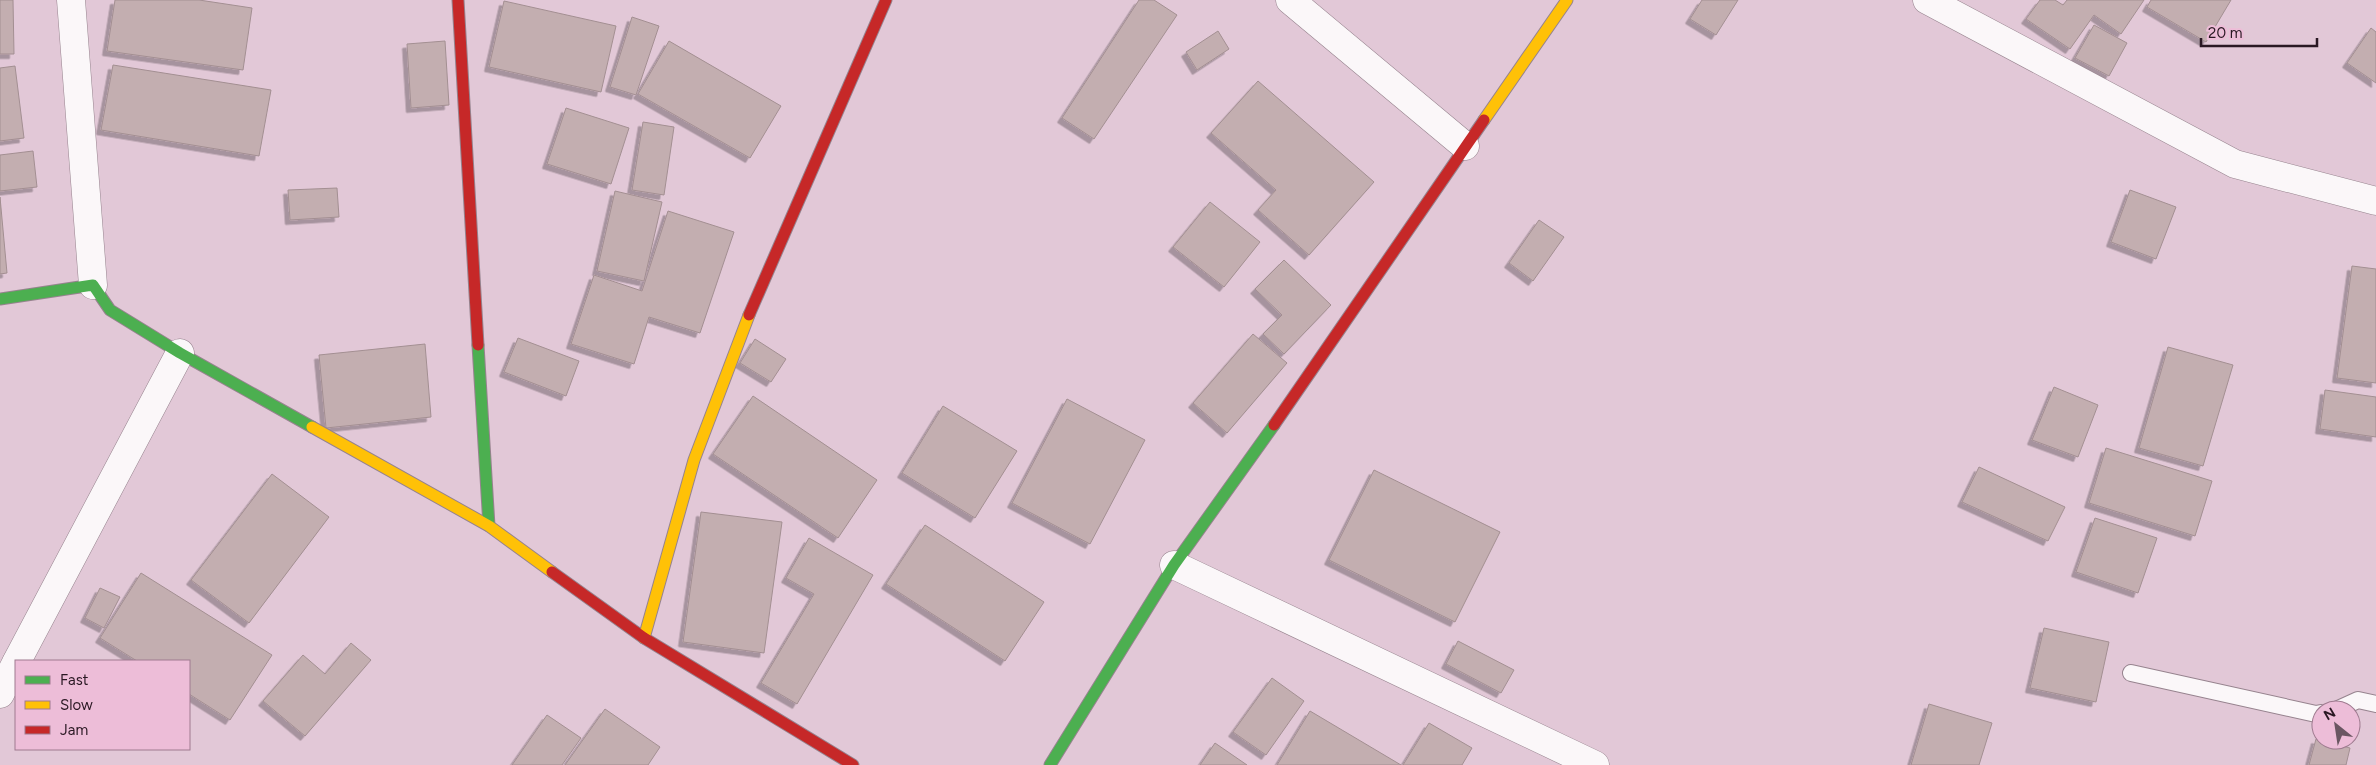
<svg xmlns="http://www.w3.org/2000/svg" width="2376" height="765" font-family="Figtree,sans-serif">
<defs>
<filter id="shadow"><feDropShadow dx="-4.5" dy="4.5" stdDeviation="0" flood-color="#0004"/></filter>
</defs>
<rect width="100%" height="100%" fill="#e2c8d7"/>
<!-- building -->
<g fill="#c3aeb0" stroke="#a38f92" filter="url(#shadow)">
<polygon points="0,0 13,0 14,54 0,54"/>
<polygon points="115,0 199,0 252,8 243,70 107,51"/>
<polygon points="1139,0 1154,0 1177,15 1094,139 1062,118"/>
<polygon points="1702,0 1738,0 1716,35 1690,19"/>
<polygon points="2040,0 2055,0 2063,5 2067,0 2144,0 2121,34 2094,15 2070,49 2026,19"/>
<polygon points="2151,0 2231,0 2206,42 2147,7"/>
<polygon points="504,1 616,26 601,92 489,67"/>
<polygon points="632,17 659,26 636,95 610,87"/>
<polygon points="2094,25 2127,43 2109,76 2075,58"/>
<polygon points="2371,28 2376,32 2376,83 2347,63"/>
<polygon points="1218,31 1229,49 1197,70 1186,52"/>
<polygon points="445,41 449,105 411,108 407,44"/>
<polygon points="669,41 781,106 750,158 638,94"/>
<polygon points="113,65 271,90 259,156 101,130"/>
<polygon points="15,66 24,138 0,141 0,68"/>
<polygon points="1258,81 1374,182 1309,255 1258,210 1276,190 1211,133"/>
<polygon points="566,108 629,128 611,184 547,164"/>
<polygon points="643,122 674,127 664,195 632,190"/>
<polygon points="33,151 37,187 0,191 0,155"/>
<polygon points="337,188 339,217 290,220 288,190"/>
<polygon points="2130,190 2176,207 2156,259 2111,242"/>
<polygon points="615,191 662,202 644,281 597,271"/>
<polygon points="0,197 7,273 0,274"/>
<polygon points="1210,202 1260,242 1224,287 1173,247"/>
<polygon points="668,211 734,232 700,333 649,317 634,364 571,344 594,275 642,291"/>
<polygon points="1539,220 1564,237 1533,281 1509,263"/>
<polygon points="1284,260 1331,305 1284,354 1263,334 1282,315 1255,289"/>
<polygon points="2352,266 2376,269 2376,383 2337,378"/>
<polygon points="1253,334 1287,363 1227,433 1193,403"/>
<polygon points="518,338 579,361 566,396 504,372"/>
<polygon points="755,339 786,359 771,382 740,363"/>
<polygon points="425,344 431,417 326,428 319,355"/>
<polygon points="2168,347 2233,365 2203,466 2139,448"/>
<polygon points="2054,387 2098,405 2078,457 2032,440"/>
<polygon points="2325,390 2376,397 2376,437 2320,429"/>
<polygon points="753,396 877,480 838,538 713,454"/>
<polygon points="1067,399 1145,440 1090,544 1012,503"/>
<polygon points="943,406 1017,451 975,518 902,473"/>
<polygon points="2106,448 2212,481 2195,536 2089,503"/>
<polygon points="1979,467 2065,507 2048,541 1962,502"/>
<polygon points="1374,470 1500,532 1455,622 1329,560"/>
<polygon points="272,474 329,517 249,623 191,580"/>
<polygon points="701,512 782,522 764,653 683,642"/>
<polygon points="2095,518 2157,538 2138,593 2076,572"/>
<polygon points="925,525 1044,602 1005,661 886,584"/>
<polygon points="809,538 873,575 797,704 761,683 814,594 786,578"/>
<polygon points="141,573 272,655 230,720 189,694 189,661 137,661 100,638"/>
<polygon points="100,588 120,597 104,628 85,618"/>
<polygon points="2044,628 2109,642 2096,702 2030,688"/>
<polygon points="1458,641 1514,670 1501,693 1446,664"/>
<polygon points="351,643 371,660 305,736 263,701 303,655 325,674"/>
<polygon points="1272,678 1304,701 1266,755 1233,732"/>
<polygon points="1929,704 1992,723 1979,765 1911,765"/>
<polygon points="605,709 660,747 648,765 565,765"/>
<polygon points="1310,711 1401,765 1277,765"/>
<polygon points="547,715 581,738 562,765 512,765"/>
<polygon points="1429,723 1472,748 1462,765 1403,765"/>
<polygon points="2316,739 2350,748 2346,765 2309,765"/>
<polygon points="1215,743 1247,765 1200,765"/>
</g>
<g fill="none" stroke-linecap="round" stroke-linejoin="round">
<!-- lane casing -->
<g stroke="#96838e" stroke-width="18">
<g id="lane">
<polyline points="2131,673 2316,714 2321,713"/>
<polyline points="2336,710 2358,700 2376,704"/>
</g>
</g>
<!-- street casing -->
<g stroke="#96838e" stroke-width="29">
<g id="street">
<polyline points="71,0 93,285"/>
<polyline points="1290,0 1465,146"/>
<polyline points="1927,0 2235,164 2376,201"/>
<polyline points="1174,565 1595,765"/>
<polyline points="17,661 180,353"/>
<polyline points="0,694 16,663"/>
</g>
</g>
<!-- fast casing -->
<g stroke="#96838e" stroke-width="13">
<g id="fast">
<polyline points="0,299 93,285 110,310 180,353 312,427"/>
<polyline points="478,345 489,526"/>
<polyline points="1050,765 1174,565 1274,425"/>
</g>
</g>
<!-- slow casing -->
<g stroke="#96838e" stroke-width="13">
<g id="slow">
<polyline points="1484,120 1567,0"/>
<polyline points="312,427 489,526 552,572"/>
<polyline points="644,638 694,460 749,315"/>
</g>
</g>
<!-- jam casing -->
<g stroke="#96838e" stroke-width="13">
<g id="jam">
<polyline points="458,0 478,345"/>
<polyline points="749,315 886,0"/>
<polyline points="1274,425 1484,120"/>
<polyline points="552,572 644,638 853,765"/>
</g>
</g>
<!-- lane -->
<use href="#lane" stroke="#fbf7f9" stroke-width="16"/>
<!-- street -->
<use href="#street" stroke="#fbf7f9" stroke-width="28"/>
<!-- fast -->
<use href="#fast" stroke="#4caf50" stroke-width="11"/>
<!-- slow -->
<use href="#slow" stroke="#ffc107" stroke-width="11"/>
<!-- jam -->
<use href="#jam" stroke="#c62828" stroke-width="11"/>
</g>
<!-- legend -->
<rect x="15" y="660" width="175" height="90" fill="#edbdd8" stroke="#9f7b90"/>
<rect x="25" y="676" width="25" height="8" fill="#4caf50" stroke="#9f7b90"/>
<text x="60" y="685" font-size="15" fill="#2a1823">Fast</text>
<rect x="25" y="701" width="25" height="8" fill="#ffc107" stroke="#9f7b90"/>
<text x="60" y="710" font-size="15" fill="#2a1823">Slow</text>
<rect x="25" y="726" width="25" height="8" fill="#c62828" stroke="#9f7b90"/>
<text x="60" y="735" font-size="15" fill="#2a1823">Jam</text>
<!-- north arrow -->
<g transform="translate(2336 725) rotate(330)"><circle r="24" fill="#edbdd8" stroke="#9f7b90"/>
<path d="M0-4L9 19L0 12L-9 19Z" fill="#6a5662"/>
<text y="-8" font-size="14" font-weight="bold" text-anchor="middle" fill="#2a1823">N</text>
</g>
<!-- scale -->
<path d="M2201 38v8h116v-8" fill="none" stroke="#2a1823" stroke-width="2.5"/>
<text x="2208" y="38" font-size="15" fill="#2a1823" stroke="#edbdd8" stroke-width="4" paint-order="stroke">20 m</text>
</svg>
